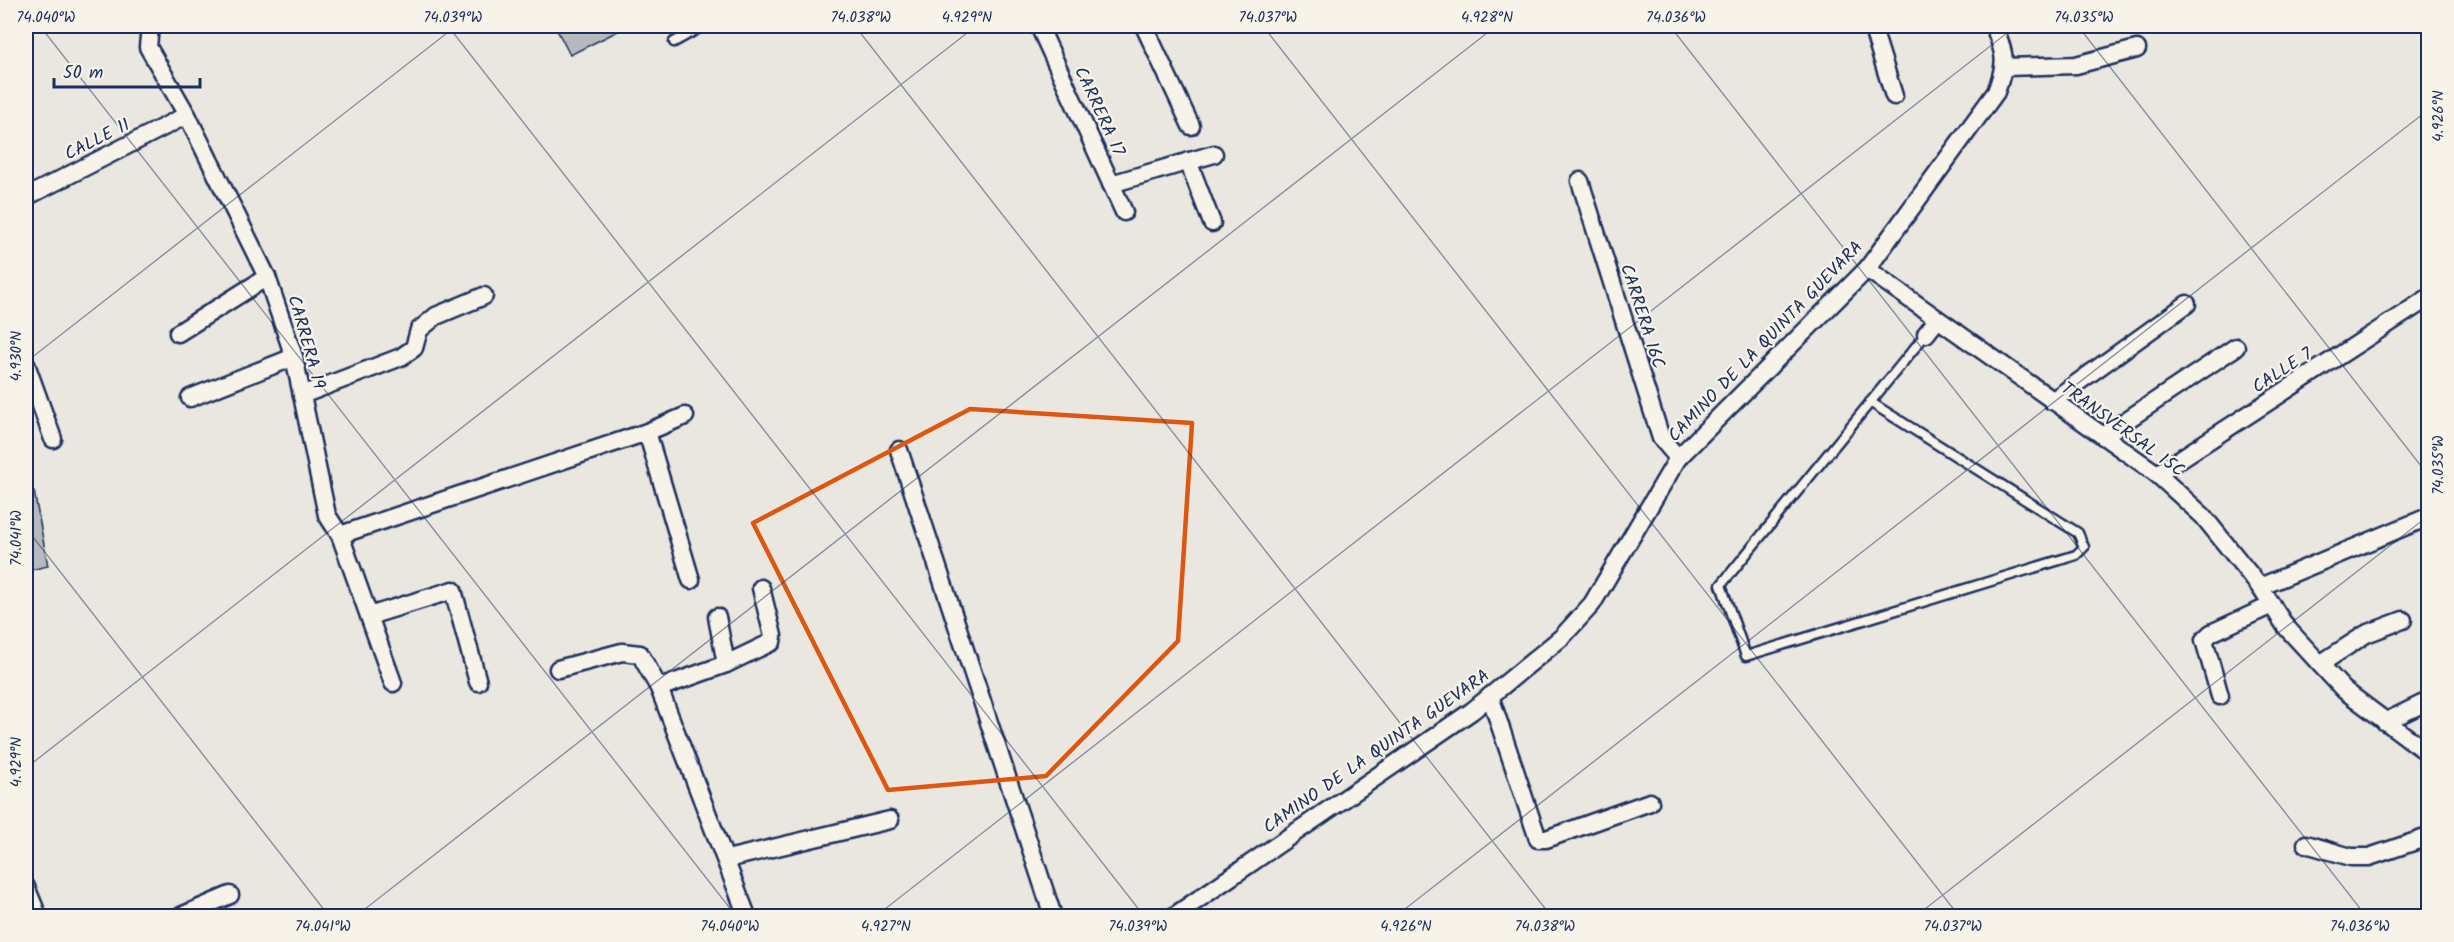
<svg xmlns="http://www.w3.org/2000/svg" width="2454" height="942" font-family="Kalam,sans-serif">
<rect width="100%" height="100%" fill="#eae7e0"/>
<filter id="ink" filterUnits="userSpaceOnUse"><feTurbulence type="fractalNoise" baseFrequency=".0167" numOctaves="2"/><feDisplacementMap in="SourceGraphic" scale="12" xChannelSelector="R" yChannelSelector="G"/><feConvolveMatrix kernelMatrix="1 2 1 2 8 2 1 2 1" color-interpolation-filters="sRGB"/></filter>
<g filter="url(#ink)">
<!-- building -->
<g fill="#b6babf" stroke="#1b2f5e" stroke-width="1.5">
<polygon points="555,26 628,26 570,55"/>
<polygon points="34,491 48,566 26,571 26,492"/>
</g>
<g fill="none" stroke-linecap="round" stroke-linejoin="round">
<!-- lane casing -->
<g stroke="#1b2f5e" stroke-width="13">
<g id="lane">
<polyline points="674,42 703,26"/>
<polyline points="1870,402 2078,533 2084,547 2076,555 1746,656 1721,585 1926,334"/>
</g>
</g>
<!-- street casing -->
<g stroke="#1b2f5e" stroke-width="21">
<g id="street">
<polyline points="150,26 148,47 187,115 267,277 294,357 327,515 340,535 393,683"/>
<polyline points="1039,26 1124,212"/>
<polyline points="1144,26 1191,126"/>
<polyline points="1872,26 1894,96"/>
<polyline points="2005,67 2076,65 2137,49"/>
<polyline points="1188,161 1212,223"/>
<polyline points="1580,181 1661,438 1678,458"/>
<polyline points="1111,184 1214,154"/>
<polyline points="26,197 187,115"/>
<polyline points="1867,269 2157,474 2203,516 2260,587 2286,627 2344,690 2428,753"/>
<polyline points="178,333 267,277"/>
<polyline points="1926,334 1937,320"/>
<polyline points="26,364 53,439"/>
<polyline points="302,395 401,357 414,348 419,330 436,316 484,296"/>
<polyline points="190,398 294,357"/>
<polyline points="2052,401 2187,304"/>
<polyline points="647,432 691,580"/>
<polyline points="2103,436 2236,347"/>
<polyline points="899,450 1053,916"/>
<polyline points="2157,474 2428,298"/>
<polyline points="340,535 647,432 685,416"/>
<polyline points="2260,587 2428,517"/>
<polyline points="369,616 453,590 478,682"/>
<polyline points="717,617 726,664"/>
<polyline points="2320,664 2366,634 2403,620"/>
<polyline points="558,669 622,652 640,654 659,688 747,916"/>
<polyline points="659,688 726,664 772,642 773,636 761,588"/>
<polyline points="1490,696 1538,839 1546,839 1650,802"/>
<polyline points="2220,696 2204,640 2211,633 2272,605"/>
<polyline points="2385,722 2428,701"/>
<polyline points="2306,844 2351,857 2369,857 2428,837"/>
<polyline points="727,859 890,820"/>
<polyline points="26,887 38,916"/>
<polyline points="181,916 230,895"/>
<path d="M 1174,916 L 1472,711 L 1562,637 L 1592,604 L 1678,458 L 1867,269 L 1996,92 C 2007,62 2006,56 1994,26"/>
</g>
</g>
<!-- lane -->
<use href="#lane" stroke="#f7f3e8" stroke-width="8"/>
<!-- street -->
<use href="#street" stroke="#f7f3e8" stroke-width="16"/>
</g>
</g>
<!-- marked area -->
<path fill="none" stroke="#de5710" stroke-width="4.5" stroke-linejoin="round" d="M 970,409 L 1192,423 L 1178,641 L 1046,776 L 888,790 L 753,523 Z"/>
<!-- ticks -->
<path fill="none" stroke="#1b2f5e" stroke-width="1.5" stroke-opacity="0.45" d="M 40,26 L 736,916M 448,26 L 1144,916M 855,26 L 1551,916M 1263,26 L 1959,916M 1670,26 L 2366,916M 2078,26 L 2428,475M 26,362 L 456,26M 26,528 L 329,916M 26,768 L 976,26M 356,916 L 1496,26M 876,916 L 2016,26M 1396,916 L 2428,110M 1916,916 L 2428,516"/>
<g text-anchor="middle" stroke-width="4.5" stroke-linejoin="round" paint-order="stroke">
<!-- street labels -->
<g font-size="18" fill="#1b2f5e" stroke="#f7f3e8">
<text transform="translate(1100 111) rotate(65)" y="6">CARRERA 17</text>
<text transform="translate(97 139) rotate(-27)" y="6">CALLE 11</text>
<text transform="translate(1643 316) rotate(72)" y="6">CARRERA 16C</text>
<text transform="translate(1765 341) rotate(-46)" y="6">CAMINO DE LA QUINTA GUEVARA</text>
<text transform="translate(307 342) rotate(74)" y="6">CARRERA 19</text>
<text transform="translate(2282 370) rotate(-33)" y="6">CALLE 7</text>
<text transform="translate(2123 429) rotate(36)" y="6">TRANSVERSAL 15C</text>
<text transform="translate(1376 751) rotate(-35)" y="6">CAMINO DE LA QUINTA GUEVARA</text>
</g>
</g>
<!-- margin -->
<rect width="2454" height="942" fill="none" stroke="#f7f3e8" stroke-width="66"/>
<!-- scale -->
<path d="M54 78v9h146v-9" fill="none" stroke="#1b2f5e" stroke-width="3"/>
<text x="63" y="78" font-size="18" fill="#1b2f5e" stroke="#f7f3e8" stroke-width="4.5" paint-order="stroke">50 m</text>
<rect x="33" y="33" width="2388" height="876" fill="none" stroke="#1b2f5e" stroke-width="2"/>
<g font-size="15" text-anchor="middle" fill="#1b2f5e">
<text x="46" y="22">74.040°W</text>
<text x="453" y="22">74.039°W</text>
<text x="861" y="22">74.038°W</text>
<text x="967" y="22">4.929°N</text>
<text x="1268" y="22">74.037°W</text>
<text x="1487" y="22">4.928°N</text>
<text x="1676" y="22">74.036°W</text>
<text x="2084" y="22">74.035°W</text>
<text transform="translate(2438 116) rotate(-90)" y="5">4.926°N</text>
<text transform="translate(16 356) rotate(-90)" y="5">4.930°N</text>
<text transform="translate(2438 465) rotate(-90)" y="5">74.035°W</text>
<text transform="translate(16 538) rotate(-90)" y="5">74.041°W</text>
<text transform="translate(16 762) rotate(-90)" y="5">4.929°N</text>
<text x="323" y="931">74.041°W</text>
<text x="730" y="931">74.040°W</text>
<text x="886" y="931">4.927°N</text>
<text x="1138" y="931">74.039°W</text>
<text x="1406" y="931">4.926°N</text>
<text x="1545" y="931">74.038°W</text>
<text x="1953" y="931">74.037°W</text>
<text x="2360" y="931">74.036°W</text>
</g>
</svg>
